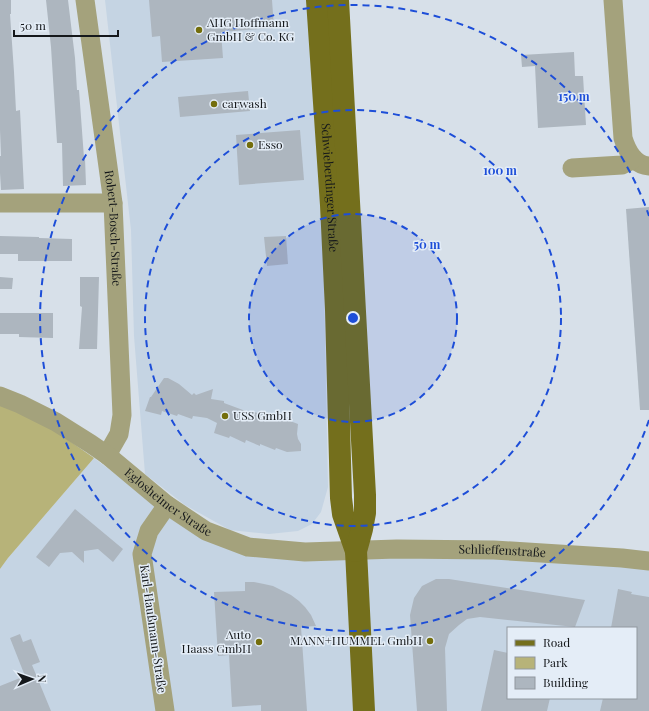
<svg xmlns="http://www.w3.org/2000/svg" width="649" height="711" font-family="'Playfair Display',serif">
<rect width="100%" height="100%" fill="#d7e0e9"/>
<!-- built -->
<g fill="#c5d4e3" fill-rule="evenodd">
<polygon points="105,0 310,0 322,186 328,487 321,512 312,524 298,531 269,534 230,530 185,505 145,474 134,336 131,230"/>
<path d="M 94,458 L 166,512 L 249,553 L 649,561 L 649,711 L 0,711 L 0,569 L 8,558 ZM 508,628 L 636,628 L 636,698 L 508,698 Z"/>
</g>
<!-- green -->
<polygon fill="#b7b379" points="0,404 35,417 94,458 8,558 0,569"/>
<!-- building -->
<g fill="#adb6bf">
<polygon points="0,0 11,0 11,14 10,14 14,72 16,111 20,110 24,189 1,190 0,173 0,156 1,156 0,130"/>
<polygon points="46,0 68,0 75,58 77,90 79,90 84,158 85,158 86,185 63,186 62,143 57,143 51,47"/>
<polygon points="149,0 272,0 274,28 221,32 223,58 162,62 160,36 152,37"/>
<polygon points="574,52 575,76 583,76 586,125 538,128 535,66 522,67 521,55"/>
<polygon points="248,91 250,111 180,117 178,97"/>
<polygon points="300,130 304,180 239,185 236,135"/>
<polygon points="649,207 649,410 640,410 626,209"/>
<polygon points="0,236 39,237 39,238 72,239 72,261 18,261 18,254 0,254"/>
<polygon points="286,236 288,264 267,266 264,237"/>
<polygon points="0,277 13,278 12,289 0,289"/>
<polygon points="80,277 99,277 97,349 79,349 82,307 80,306"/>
<polygon points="0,313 53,313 53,338 19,337 19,334 0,334"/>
<polygon points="164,378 168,378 179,384 192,395 194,393 196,395 213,389 211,399 224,401 224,403 251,413 251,411 267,416 267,414 282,420 282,418 298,424 297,434 298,439 301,444 301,451 287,452 276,448 275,450 260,444 260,446 246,440 245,443 230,436 229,438 214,433 217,423 207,418 193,416 192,419 178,414 177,416 162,411 161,415 145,411 150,397 151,397"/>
<polygon points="75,509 123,549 113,562 98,549 84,551 84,563 72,552 60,553 49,567 36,557"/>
<polygon points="436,579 449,579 585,600 575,627 480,617 467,619 459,625 449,634 445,648 447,711 417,711 410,615 414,598 422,586"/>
<polygon points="245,582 254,582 264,584 273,586 291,595 299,601 305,607 311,615 316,626 301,627 307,711 261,711 261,705 232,707 229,655 218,656 214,592 245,591"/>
<polygon points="618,589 632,592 631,594 649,597 649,711 600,711 603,698 636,698 636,628 611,628"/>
<polygon points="20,634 23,642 31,639 40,662 32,665 51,711 0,711 0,686 25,676 10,638"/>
<polygon points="494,650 508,653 508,698 550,698 547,711 481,711"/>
</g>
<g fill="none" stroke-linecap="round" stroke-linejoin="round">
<!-- minor -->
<g stroke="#a4a27c" stroke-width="19">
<path id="s1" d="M 85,0 L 113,203 L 122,415 L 119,434 L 107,455"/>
<path d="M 613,0 L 623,138 C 627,151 634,165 649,166"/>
<polyline points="572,168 622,165 634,159"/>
<polyline points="0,203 113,203"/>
<path id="s2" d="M 0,396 L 20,404 L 56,422 L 91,444 L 107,455 L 167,505 L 206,531 L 248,547 L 305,552 L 397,549 L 494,550 L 622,558 L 649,561"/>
<polyline points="165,711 142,554 149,531 167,505"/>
</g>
<!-- major -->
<g stroke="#746f1c" stroke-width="22">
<path id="s3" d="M 317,0 L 331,205 L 336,310 L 341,498 L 343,514 L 356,551 L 364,711"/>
<polyline points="338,0 365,495 365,513 362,529 356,551"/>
</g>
</g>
<!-- distance rings -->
<circle cx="353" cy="318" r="104" fill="#1d4ed8" fill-opacity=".12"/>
<g fill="none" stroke="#1d4ed8" stroke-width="2" stroke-dasharray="7 5">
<circle cx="353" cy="318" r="104"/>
<circle cx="353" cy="318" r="208"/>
<path d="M649 420A313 313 0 1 1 649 216"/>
</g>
<!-- markers -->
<g fill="#746e0c" stroke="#e4edf7" stroke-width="1.5">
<circle cx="199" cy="30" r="4"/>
<circle cx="214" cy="104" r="4"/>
<circle cx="250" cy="145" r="4"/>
<circle cx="225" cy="416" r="4"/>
<circle cx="430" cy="641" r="4"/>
<circle cx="259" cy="642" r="4"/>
</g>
<g text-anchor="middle" stroke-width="3" stroke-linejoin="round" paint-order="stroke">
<!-- poi labels -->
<g font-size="12" fill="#15181b" stroke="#e4edf7" text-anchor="start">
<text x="207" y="27">AHG Hoffmann<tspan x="207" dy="14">GmbH &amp; Co. KG</tspan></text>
<text x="222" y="108">carwash</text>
<text x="258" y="149">Esso</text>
<text x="233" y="420">USS GmbH</text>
<text x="251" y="639" text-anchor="end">Auto<tspan x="251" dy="14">Haass GmbH</tspan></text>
<text x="422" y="645" text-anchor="end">MANN+HUMMEL GmbH</text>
</g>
<!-- street labels -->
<g font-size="12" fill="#15181b" stroke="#e4edf7">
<text dy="4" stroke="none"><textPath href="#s3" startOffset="188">Schwieberdinger Straße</textPath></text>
<text dy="4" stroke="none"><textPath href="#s1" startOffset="230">Robert-Bosch-Straße</textPath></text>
<text dy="4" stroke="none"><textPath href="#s2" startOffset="200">Eglosheimer Straße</textPath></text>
<text dy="4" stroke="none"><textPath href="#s2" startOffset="547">Schlieffenstraße</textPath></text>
<text transform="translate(153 629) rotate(82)" y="4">Karl-Haußmann-Straße</text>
</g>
</g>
<circle cx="353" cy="318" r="6" fill="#1d4ed8" stroke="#e4edf7" stroke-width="2"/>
<g font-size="12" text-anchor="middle" font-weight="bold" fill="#1d4ed8" stroke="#e4edf7" stroke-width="3" stroke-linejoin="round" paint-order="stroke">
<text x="574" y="101">150 m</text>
<text x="500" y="175">100 m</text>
<text x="427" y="249">50 m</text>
</g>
<!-- legend -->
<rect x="507" y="627" width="130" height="72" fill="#e4edf7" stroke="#91989f"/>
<rect x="515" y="640" width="20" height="6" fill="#746f1c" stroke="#91989f"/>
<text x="543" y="647" font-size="12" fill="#15181b">Road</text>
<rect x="515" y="657" width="20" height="12" fill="#b7b379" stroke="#91989f"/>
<text x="543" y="667" font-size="12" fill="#15181b">Park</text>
<rect x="515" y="677" width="20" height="12" fill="#adb6bf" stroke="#91989f"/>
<text x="543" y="687" font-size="12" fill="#15181b">Building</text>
<!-- north arrow -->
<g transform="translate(32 679) rotate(88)" stroke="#e4edf7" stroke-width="3" paint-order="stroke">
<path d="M0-3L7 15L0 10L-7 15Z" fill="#15181b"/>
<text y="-6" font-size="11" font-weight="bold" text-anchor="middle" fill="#15181b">N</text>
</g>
<!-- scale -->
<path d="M14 30v6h104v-6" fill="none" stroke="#15181b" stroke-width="2"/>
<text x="20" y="30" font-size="12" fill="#15181b" stroke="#e4edf7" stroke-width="3" paint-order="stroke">50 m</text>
</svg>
